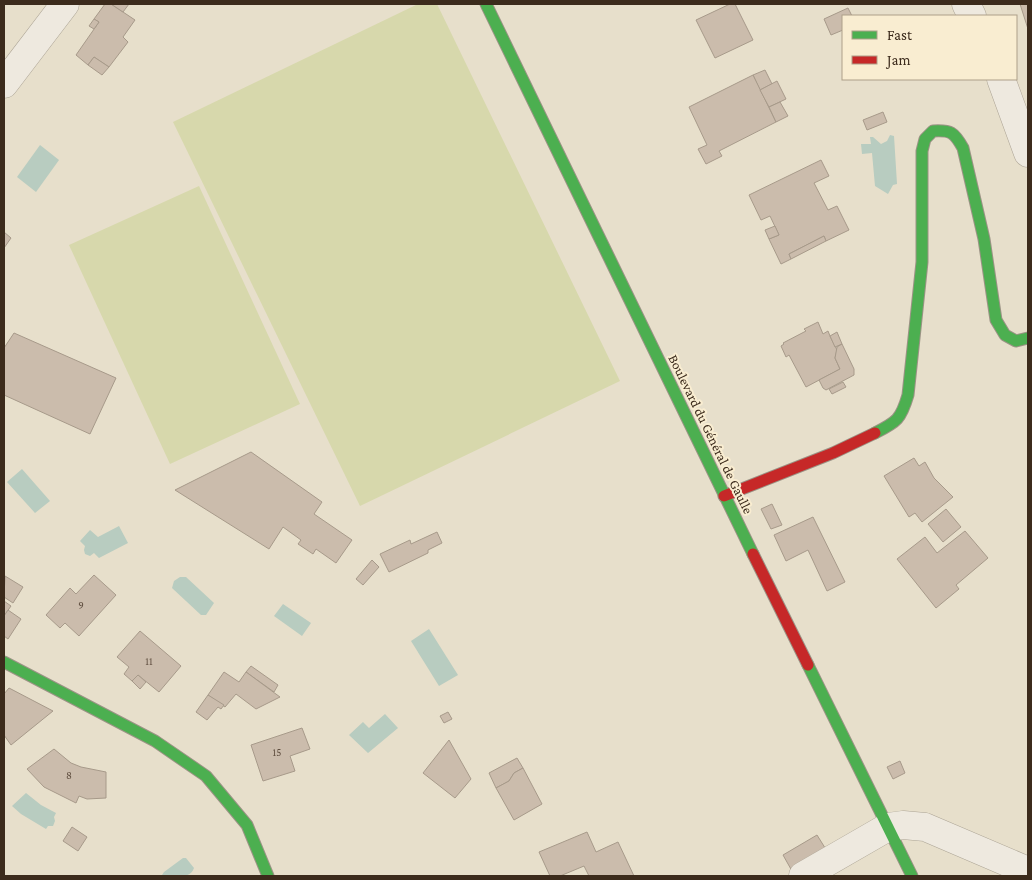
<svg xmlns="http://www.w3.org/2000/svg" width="1032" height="880" font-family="'Crimson Pro',serif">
<rect width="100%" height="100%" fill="#e7dfcb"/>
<!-- green -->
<g fill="#d7d8ac">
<polygon points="418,4 437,4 620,381 360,506 173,122"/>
<polygon points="199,186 300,404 170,464 69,245"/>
</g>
<!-- water -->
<g fill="#b8ccc0">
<polygon points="890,135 894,136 897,184 893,185 888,194 875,186 872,153 862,154 861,144 871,144 870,137 873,137 881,144 887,141"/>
<polygon points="40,145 59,160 36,192 17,177"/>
<polygon points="22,469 50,501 35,513 7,482"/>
<polygon points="119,526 128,543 99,558 94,553 90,556 85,554 84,550 85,546 80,541 90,530 98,537"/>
<polygon points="180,577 186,577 214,603 206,615 201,615 172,588 174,581"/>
<polygon points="283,604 311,623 302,636 274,616"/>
<polygon points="429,629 458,675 439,686 411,641"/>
<polygon points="385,714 398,728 368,753 349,735 363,722 369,728"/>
<polygon points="26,793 41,805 56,813 54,817 55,821 53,826 48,826 46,829 21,814 12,806"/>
<path d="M 183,858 L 186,858 L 194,868 C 190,880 173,876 163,876 L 162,875 L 164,872 Z"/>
</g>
<!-- building -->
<g fill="#cbbcac" stroke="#a79a8a">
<polygon points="105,4 111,4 135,20 123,37 128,42 109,67 94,57 88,65 76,55 99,22 94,19"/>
<polygon points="111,4 129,4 123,12"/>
<polygon points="730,4 735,4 753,40 715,58 696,20"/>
<polygon points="1020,4 1028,4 1028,29"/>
<polygon points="848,8 852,16 843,16 843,30 831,35 824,19"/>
<polygon points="94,19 99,22 94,29 89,26"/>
<polygon points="94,57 109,67 102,75 88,65"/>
<polygon points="765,70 772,84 760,90 753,75"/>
<polygon points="753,75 776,122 719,151 722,156 706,164 698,149 707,145 689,107"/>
<polygon points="777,81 786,99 769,107 760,90"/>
<polygon points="780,102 788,116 776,122 769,107"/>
<polygon points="883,112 887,122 867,130 863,120"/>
<polygon points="821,160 829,176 814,183 828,210 837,206 849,230 826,241 824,236 789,254 791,259 781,264 769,239 779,235 770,216 761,220 749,195"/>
<polygon points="775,226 779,235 769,239 765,230"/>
<polygon points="4,232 11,238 4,248"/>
<polygon points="824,236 826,241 791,259 789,254"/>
<polygon points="818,322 823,334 828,331 830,336 837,350 835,358 840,369 806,387 789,355 786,357 781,346 784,344 783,343 806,331 804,329"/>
<polygon points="837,332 842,344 835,347 830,336"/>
<polygon points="14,333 116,378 90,434 4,395 4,348"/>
<polygon points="842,344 854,369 854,375 826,390 823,388 819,380 840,369 835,358 837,347"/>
<polygon points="843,382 846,387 832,394 829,389"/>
<polygon points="251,452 322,502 314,514 352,540 336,563 316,549 313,554 298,544 301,540 283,527 269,549 175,490"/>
<polygon points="914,458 919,466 925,462 934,478 953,497 922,522 915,513 909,517 884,476"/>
<polygon points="772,504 782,525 771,529 761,509"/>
<polygon points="946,509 961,527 943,542 928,524"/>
<polygon points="813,517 845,582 827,591 808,550 786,561 774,535"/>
<polygon points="965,531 988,558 956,585 959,589 936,608 897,559 925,537 937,553"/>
<polygon points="437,532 442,543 428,550 428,553 389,572 380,554 410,540 411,544"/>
<polygon points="372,560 379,567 363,585 356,579"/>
<polygon points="94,575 116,595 79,636 65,623 60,628 46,615 70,588 76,594"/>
<polygon points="5,576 23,587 13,603 4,597"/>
<polygon points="4,601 11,606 4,616"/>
<polygon points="8,610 21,619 8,639 4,636 4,616"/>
<polygon points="140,631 181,666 159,692 138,675 132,681 124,674 129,667 117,657"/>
<polygon points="251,666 278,685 274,692 246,672"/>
<polygon points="224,672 239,682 246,672 280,697 256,709 236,694 225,707 208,695"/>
<polygon points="138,675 146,682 140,689 132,681"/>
<polygon points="9,688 53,711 11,745 4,735 4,694"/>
<polygon points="208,695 224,705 221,709 218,707 207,720 196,712"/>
<polygon points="448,712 452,719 444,723 440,716"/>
<polygon points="302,728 310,749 290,756 295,771 263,781 251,745"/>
<polygon points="449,740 471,779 455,798 423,773"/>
<polygon points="54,749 71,763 81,767 106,772 106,798 87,799 79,796 76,803 44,787 27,769"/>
<polygon points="517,758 523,768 514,773 509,781 496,788 489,773"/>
<polygon points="900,761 905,773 893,779 887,767"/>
<polygon points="523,768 542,804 514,820 496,788 509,781 514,773"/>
<polygon points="72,827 87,837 78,851 63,841"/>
<polygon points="587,832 596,852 618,842 634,876 589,876 584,866 560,876 550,876 539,852"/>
<polygon points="817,835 827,851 792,871 783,855"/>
</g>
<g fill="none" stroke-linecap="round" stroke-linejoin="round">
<!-- street casing -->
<g stroke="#aca495" stroke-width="29">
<g id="street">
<polyline points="966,4 972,16"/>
<polyline points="1001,79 1028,153"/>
<polyline points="4,84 65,4"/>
<polyline points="803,876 888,827 903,825 925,827 1028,871"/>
</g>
</g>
<!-- fast casing -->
<g stroke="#9b9385" stroke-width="13">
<g id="fast">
<polyline points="486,4 753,554"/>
<path d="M 875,433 C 897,422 901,419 908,395 L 922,262 L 922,151 L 925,139 L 933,131 C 951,130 954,132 963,148 L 984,239 L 996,320 L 1005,335 L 1016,341 L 1028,338"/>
<polyline points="4,662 155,741 206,776 247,825 268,876"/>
<polyline points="808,665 912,876"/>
</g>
</g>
<!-- jam casing -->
<g stroke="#9b9385" stroke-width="13">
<g id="jam">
<polyline points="724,496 833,453 875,433"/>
<polyline points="753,554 808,665"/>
</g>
</g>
<!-- street -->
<use href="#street" stroke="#eee9df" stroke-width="28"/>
<!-- fast -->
<use href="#fast" stroke="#4caf50" stroke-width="11"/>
<!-- jam -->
<use href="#jam" stroke="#c62828" stroke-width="11"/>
</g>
<g text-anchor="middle" stroke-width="4" stroke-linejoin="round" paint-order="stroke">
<!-- number labels -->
<g font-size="11" fill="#604f40">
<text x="81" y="609">9</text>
<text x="149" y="665">11</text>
<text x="277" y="756">15</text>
<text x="69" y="779">8</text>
</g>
<!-- street labels -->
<g font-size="14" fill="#3c2b1c" stroke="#f9edd1">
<text transform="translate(711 434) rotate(64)" y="5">Boulevard du Général de Gaulle</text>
</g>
</g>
<!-- border -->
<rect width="1032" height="880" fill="none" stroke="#3c2b1c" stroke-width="10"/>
<!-- legend -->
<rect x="842" y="15" width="175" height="65" fill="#f9edd1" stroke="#ad9f89"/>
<rect x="852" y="31" width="25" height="8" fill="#4caf50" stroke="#ad9f89"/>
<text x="887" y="40" font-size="15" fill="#3c2b1c">Fast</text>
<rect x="852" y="56" width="25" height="8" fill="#c62828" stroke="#ad9f89"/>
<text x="887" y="65" font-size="15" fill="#3c2b1c">Jam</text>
</svg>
